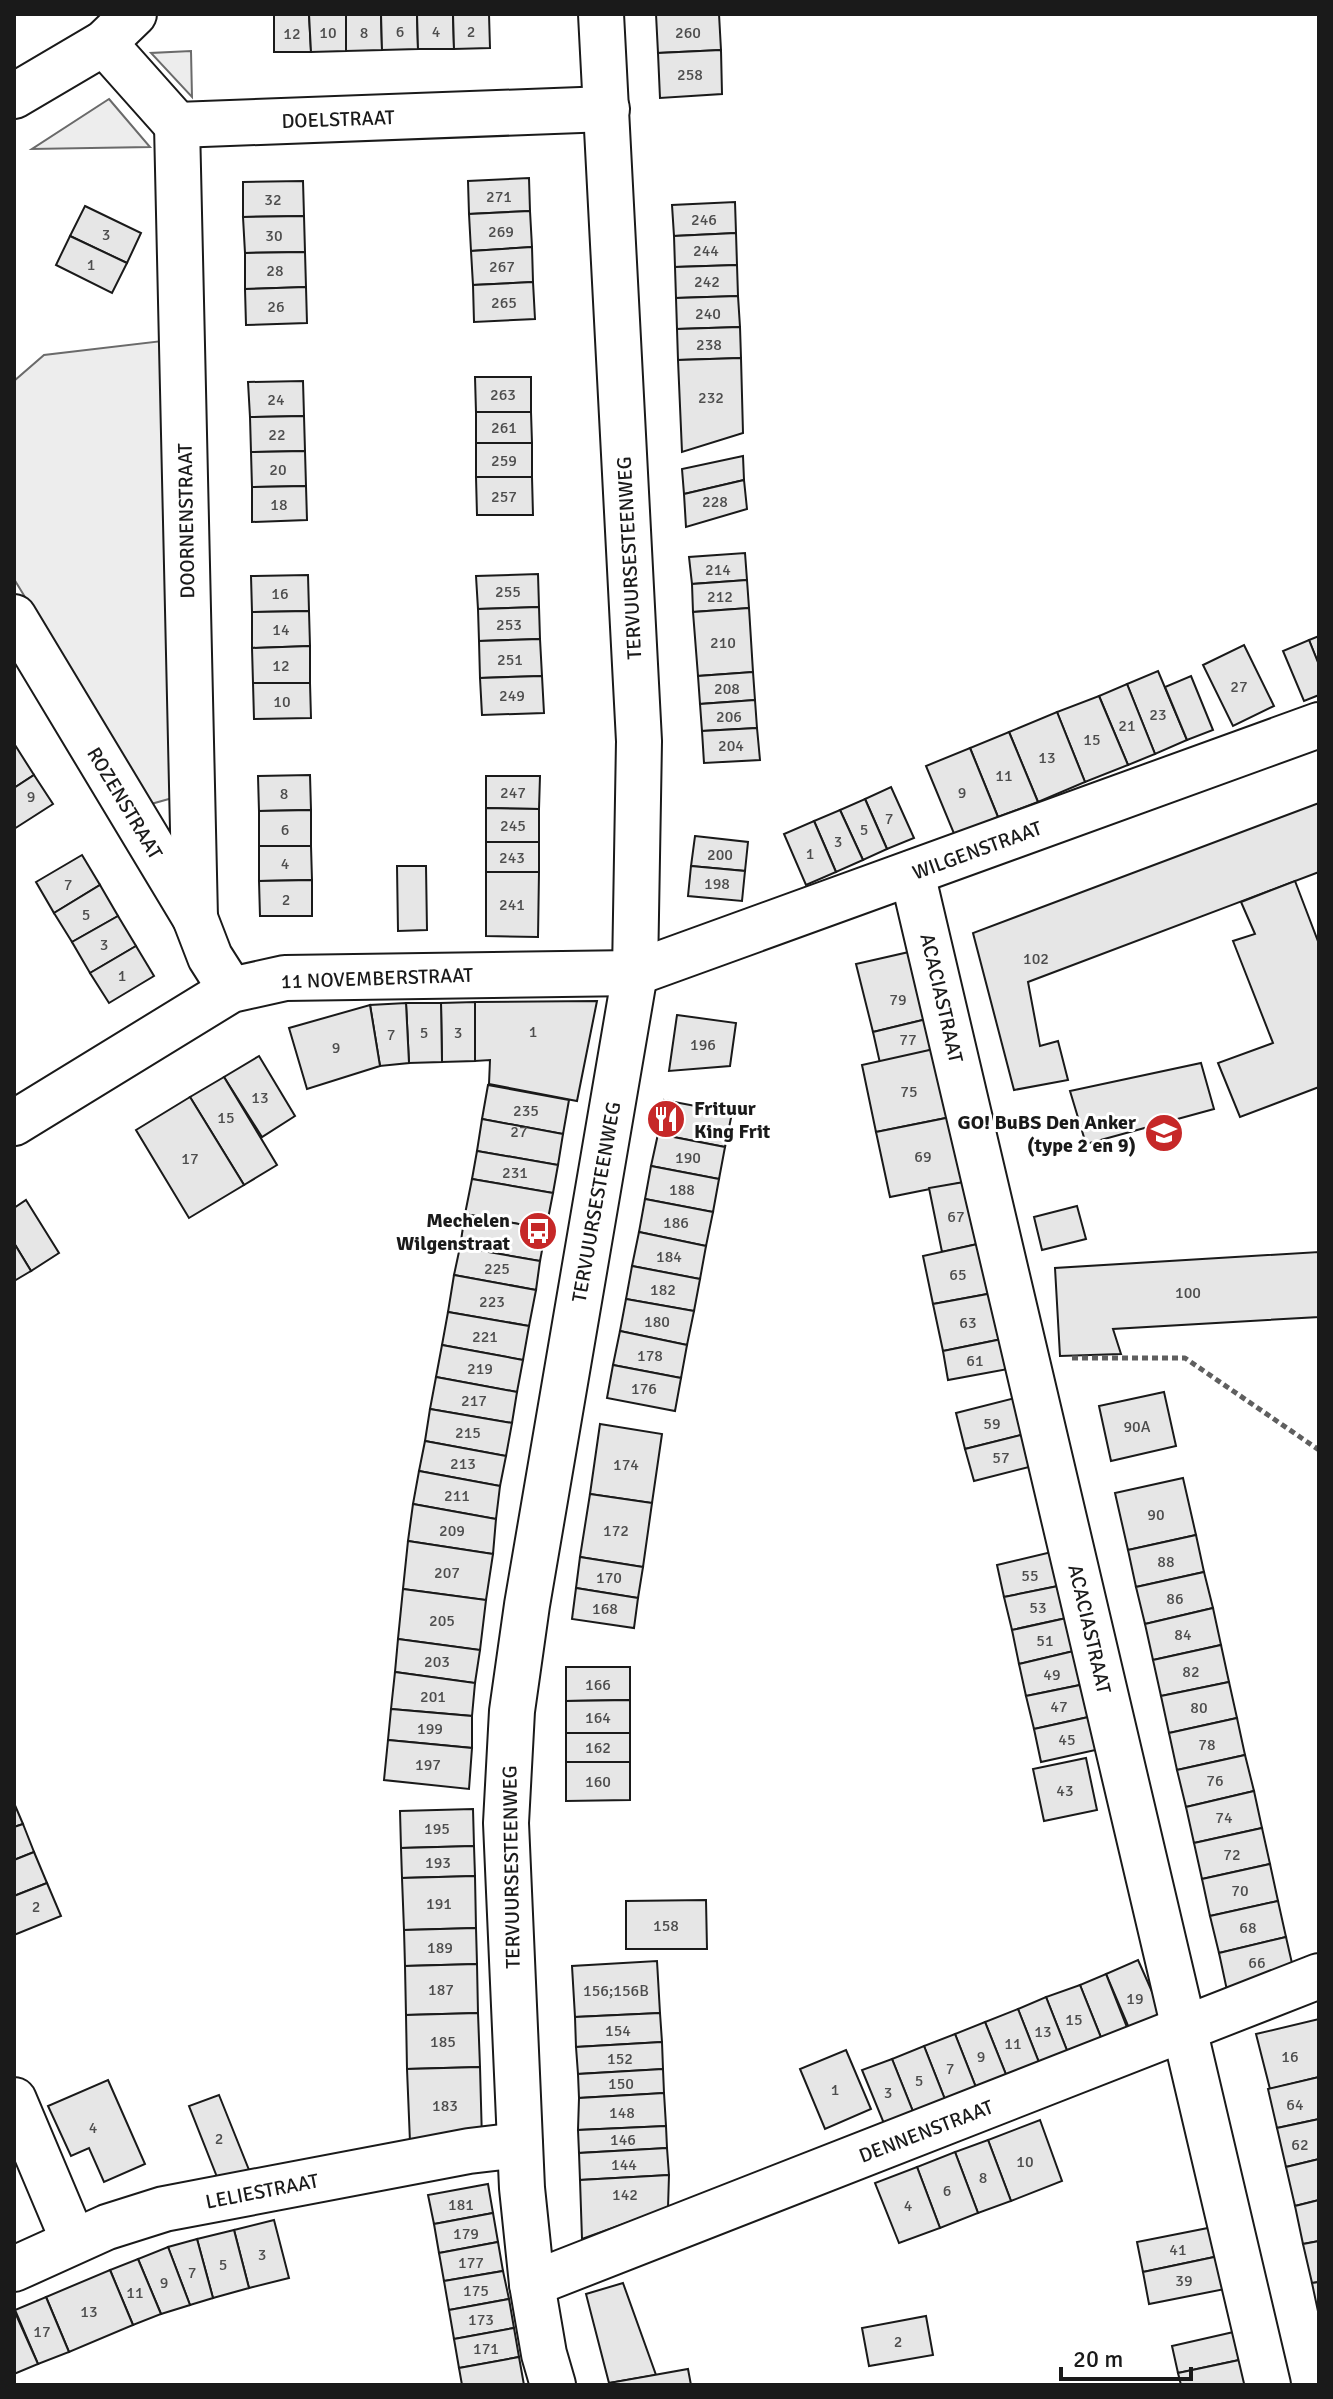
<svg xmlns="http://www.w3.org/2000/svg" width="1333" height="2399" font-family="Signika,sans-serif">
<rect width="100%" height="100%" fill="#fff"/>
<!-- built -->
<g fill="#ededed" stroke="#6a6a6a" stroke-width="2">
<polygon points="191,51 192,97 151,53"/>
<polygon points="109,99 150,147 32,149"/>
<polygon points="162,341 176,797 151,804 14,579 14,381 44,355"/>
</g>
<!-- building -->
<g fill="#e6e6e6" stroke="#1a1a1a" stroke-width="2">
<polygon points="274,14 309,14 311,52 274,52"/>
<polygon points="309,14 346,14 346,51 311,52"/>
<polygon points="346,14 381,14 382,50 346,51"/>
<polygon points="381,14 417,14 418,49 382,50"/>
<polygon points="417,14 453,14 454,49 418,49"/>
<polygon points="453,14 489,14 490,48 454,49"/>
<polygon points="656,14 719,14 721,50 658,53"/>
<polygon points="721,50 722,94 660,98 658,53"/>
<polygon points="529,178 530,211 469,214 468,181"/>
<polygon points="303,181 304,216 243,217 243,182"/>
<polygon points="735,202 736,233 674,236 672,205"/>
<polygon points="85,206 141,233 127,263 70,236"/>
<polygon points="530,211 532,247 471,251 469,214"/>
<polygon points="304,216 305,252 245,253 243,217"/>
<polygon points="736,233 737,265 675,267 674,236"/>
<polygon points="70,236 127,263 112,293 56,265"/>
<polygon points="532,247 533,282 473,285 471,251"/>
<polygon points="305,252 306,287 245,289 245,253"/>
<polygon points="737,265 738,296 676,298 675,267"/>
<polygon points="533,282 535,319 474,322 473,285"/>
<polygon points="306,287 307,323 246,325 245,289"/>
<polygon points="738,296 740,327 677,329 676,298"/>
<polygon points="740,327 741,358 678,360 677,329"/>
<polygon points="741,358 743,433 682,452 678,360"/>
<polygon points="475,377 531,377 531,412 476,412"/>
<polygon points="303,381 304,416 250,417 248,382"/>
<polygon points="476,412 531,412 532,443 476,443"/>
<polygon points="304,416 305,451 251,452 250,417"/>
<rect x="476" y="443" width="56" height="34"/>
<polygon points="305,451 306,486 252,487 251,452"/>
<polygon points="743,456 744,480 684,494 682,469"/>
<polygon points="476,477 532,477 533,515 477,515"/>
<polygon points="744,480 747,509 686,527 684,494"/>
<polygon points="306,486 307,520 252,522 252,487"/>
<polygon points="745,553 747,580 692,584 689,557"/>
<polygon points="538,574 539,607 478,609 476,576"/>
<polygon points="308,575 309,611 252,612 251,576"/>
<polygon points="747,580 749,608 693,612 692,584"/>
<polygon points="539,607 540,639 479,641 478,609"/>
<polygon points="749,608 753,672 698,676 693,612"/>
<polygon points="309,611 310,646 252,648 252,612"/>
<polygon points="1319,636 1319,665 1309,640"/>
<polygon points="540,639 542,676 480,678 479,641"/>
<polygon points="1309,640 1319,665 1319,695 1304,701 1283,651"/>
<polygon points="1244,645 1274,706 1233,726 1203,665"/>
<polygon points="310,646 310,683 253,683 252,648"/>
<polygon points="1158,671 1187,740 1155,754 1127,684"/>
<polygon points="753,672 755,700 700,704 698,676"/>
<polygon points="542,676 544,713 482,715 480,678"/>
<polygon points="1191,676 1213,730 1187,740 1165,687"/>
<polygon points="253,683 310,683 311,718 254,719"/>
<polygon points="1127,684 1155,754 1128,765 1099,696"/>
<polygon points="1099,696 1128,765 1085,782 1057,712"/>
<polygon points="755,700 757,728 702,731 700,704"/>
<polygon points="1057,712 1085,782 1038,802 1009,732"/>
<polygon points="757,728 760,760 704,763 702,731"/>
<polygon points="1009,732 1038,802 998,817 970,748"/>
<polygon points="15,745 34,775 14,788 14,746"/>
<polygon points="970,748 998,817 955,836 926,766"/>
<polygon points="34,775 53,804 14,829 14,788"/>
<polygon points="310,775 311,810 259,811 258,776"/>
<polygon points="486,776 540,776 539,809 486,808"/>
<polygon points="891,787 914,838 887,849 865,799"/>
<polygon points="865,799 887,849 863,860 840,810"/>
<polygon points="1319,803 1319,872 1028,982 1040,1046 1058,1041 1068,1080 1014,1090 973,933"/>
<polygon points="486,808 539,809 539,842 486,842"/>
<polygon points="311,810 311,846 259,846 259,811"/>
<polygon points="840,810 863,860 836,872 814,821"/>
<polygon points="814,821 836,872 806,885 784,834"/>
<polygon points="695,836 748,842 745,871 691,866"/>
<rect x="486" y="842" width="53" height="30"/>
<polygon points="259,846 311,846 312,880 259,881"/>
<polygon points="82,855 100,885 54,913 36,882"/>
<polygon points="397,866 426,866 427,930 398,931"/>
<polygon points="691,866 745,871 742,901 688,896"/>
<polygon points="486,872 539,872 538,937 486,936"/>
<polygon points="312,880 312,916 260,916 259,881"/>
<polygon points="1295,881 1319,944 1319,1087 1240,1117 1218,1063 1273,1043 1233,941 1255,934 1241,902"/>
<polygon points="100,885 118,916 72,942 54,913"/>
<polygon points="118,916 136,946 90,973 72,942"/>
<polygon points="136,946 154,976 109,1003 90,973"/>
<polygon points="909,952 935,1017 873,1032 856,964"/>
<polygon points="597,1001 577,1101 489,1084 490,1060 475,1061 475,1002"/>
<polygon points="475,1002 475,1061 442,1062 441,1003"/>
<polygon points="406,1003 441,1003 442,1062 409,1063"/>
<polygon points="406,1003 409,1063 380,1066 370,1005"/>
<polygon points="370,1005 380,1066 307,1089 289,1028"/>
<polygon points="677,1015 736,1023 730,1066 669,1071"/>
<polygon points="935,1017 943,1047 880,1063 873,1032"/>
<polygon points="943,1047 956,1116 876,1132 862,1065"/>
<polygon points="259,1056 295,1116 262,1137 224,1077"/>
<polygon points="1201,1063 1214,1109 1086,1144 1070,1091"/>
<polygon points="224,1077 277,1165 244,1185 190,1097"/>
<polygon points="488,1085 569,1100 563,1134 482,1119"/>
<polygon points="190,1097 244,1185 189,1218 136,1130"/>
<polygon points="664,1100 732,1113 725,1147 658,1134"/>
<polygon points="956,1116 970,1181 890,1197 876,1132"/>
<polygon points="482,1119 563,1134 558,1165 477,1151"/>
<polygon points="658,1134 725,1147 719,1179 651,1166"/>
<polygon points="477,1151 558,1165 553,1193 472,1179"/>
<polygon points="651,1166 719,1179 713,1212 645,1199"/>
<polygon points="472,1179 553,1193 546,1229 465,1214"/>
<polygon points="970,1181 982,1243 942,1252 929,1188"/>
<polygon points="645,1199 713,1212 706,1246 639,1232"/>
<polygon points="26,1200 59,1253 31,1271 14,1243 14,1208"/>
<polygon points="1077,1206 1086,1239 1042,1250 1034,1217"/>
<polygon points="465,1214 546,1229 540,1261 460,1247"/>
<polygon points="639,1232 706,1246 700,1279 632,1266"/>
<polygon points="14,1243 31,1271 14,1281"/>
<polygon points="982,1243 993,1293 933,1304 923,1256"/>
<polygon points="460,1247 540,1261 536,1290 454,1275"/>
<polygon points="1319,1252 1319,1317 1113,1329 1121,1354 1060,1356 1055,1268"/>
<polygon points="632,1266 700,1279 694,1311 626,1299"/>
<polygon points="454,1275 536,1290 529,1326 448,1312"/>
<polygon points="993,1293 1002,1339 943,1351 933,1304"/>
<polygon points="626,1299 694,1311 687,1345 620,1331"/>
<polygon points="448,1312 529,1326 523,1360 442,1345"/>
<polygon points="620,1331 687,1345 681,1378 613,1365"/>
<polygon points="1002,1339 1008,1369 948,1380 943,1351"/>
<polygon points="442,1345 523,1360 517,1392 436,1377"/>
<polygon points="613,1365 681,1378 675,1411 607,1398"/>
<polygon points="436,1377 517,1392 512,1423 430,1409"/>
<polygon points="1164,1392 1176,1446 1111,1461 1099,1406"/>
<polygon points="1019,1397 1029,1433 965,1449 956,1413"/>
<polygon points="430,1409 512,1423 506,1456 425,1441"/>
<polygon points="600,1424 662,1434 652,1503 590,1494"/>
<polygon points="1029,1433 1037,1465 974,1481 965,1449"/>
<polygon points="425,1441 506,1456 500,1486 419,1471"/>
<polygon points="419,1471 500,1486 496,1519 413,1504"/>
<polygon points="1183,1478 1196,1535 1128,1550 1115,1493"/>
<polygon points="590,1494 652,1503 643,1567 580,1557"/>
<polygon points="413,1504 496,1519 493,1554 408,1541"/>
<polygon points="1196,1535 1204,1572 1136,1587 1128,1550"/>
<polygon points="408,1541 493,1554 486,1600 403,1589"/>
<polygon points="1056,1551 1063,1585 1004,1597 997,1565"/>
<polygon points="580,1557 643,1567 638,1598 576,1588"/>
<polygon points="1204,1572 1213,1608 1145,1624 1136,1587"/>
<polygon points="1063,1585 1071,1617 1012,1630 1004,1597"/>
<polygon points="576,1588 638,1598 634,1628 572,1619"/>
<polygon points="403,1589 486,1600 480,1650 398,1639"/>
<polygon points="1213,1608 1221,1645 1153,1660 1145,1624"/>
<polygon points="1071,1617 1078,1650 1019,1664 1012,1630"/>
<polygon points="398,1639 480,1650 475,1683 395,1672"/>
<polygon points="1221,1645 1229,1682 1161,1696 1153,1660"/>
<polygon points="1078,1650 1085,1684 1026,1696 1019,1664"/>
<polygon points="566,1667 630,1667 630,1700 566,1701"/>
<polygon points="395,1672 475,1683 472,1716 391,1709"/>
<polygon points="1229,1682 1237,1718 1169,1733 1161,1696"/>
<polygon points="1085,1684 1093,1716 1034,1729 1026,1696"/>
<polygon points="630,1700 630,1733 566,1733 566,1701"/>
<polygon points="391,1709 472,1716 472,1748 388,1740"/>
<polygon points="1093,1716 1100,1749 1041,1762 1034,1729"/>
<polygon points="1237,1718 1245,1755 1177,1770 1169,1733"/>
<rect x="566" y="1733" width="64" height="29"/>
<polygon points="388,1740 472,1748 469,1789 384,1780"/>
<polygon points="1245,1755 1254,1791 1186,1807 1177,1770"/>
<polygon points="1086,1758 1097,1810 1044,1821 1033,1769"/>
<polygon points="566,1762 630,1762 630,1800 566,1801"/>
<polygon points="1254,1791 1262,1828 1194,1843 1186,1807"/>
<polygon points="14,1803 23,1824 14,1827"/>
<polygon points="473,1809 474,1846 401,1848 400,1811"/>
<polygon points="23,1824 34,1852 14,1860 14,1827"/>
<polygon points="1262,1828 1270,1864 1202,1879 1194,1843"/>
<polygon points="474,1846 475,1876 402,1878 401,1848"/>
<polygon points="34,1852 47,1883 14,1896 14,1860"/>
<polygon points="1270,1864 1278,1901 1210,1916 1202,1879"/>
<polygon points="475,1876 476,1928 404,1930 402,1878"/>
<polygon points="47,1883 61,1916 14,1935 14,1896"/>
<polygon points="706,1900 707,1949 626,1949 626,1901"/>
<polygon points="1278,1901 1286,1937 1219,1953 1210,1916"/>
<polygon points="476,1928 477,1964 405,1966 404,1930"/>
<polygon points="1286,1937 1294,1972 1228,1995 1219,1953"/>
<polygon points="1138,1960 1165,2021 1132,2035 1106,1974"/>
<polygon points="657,1961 660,2013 575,2017 572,1966"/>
<polygon points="477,1964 478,2013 406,2015 405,1966"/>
<polygon points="1106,1974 1128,2030 1102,2040 1080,1985"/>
<polygon points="1080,1985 1102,2040 1068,2053 1046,1997"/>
<polygon points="1046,1997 1068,2053 1040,2065 1018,2009"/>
<polygon points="1018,2009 1040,2065 1007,2077 985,2022"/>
<polygon points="478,2013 480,2067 407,2069 406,2015"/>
<polygon points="660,2013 662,2042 576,2047 575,2017"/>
<polygon points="1319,2019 1319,2077 1270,2089 1256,2034"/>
<polygon points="985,2022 1007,2077 977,2090 955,2034"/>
<polygon points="955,2034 977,2090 946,2102 924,2046"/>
<polygon points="662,2042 663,2069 578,2074 576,2047"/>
<polygon points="924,2046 946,2102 914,2114 892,2059"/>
<polygon points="846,2050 871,2109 825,2129 800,2069"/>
<polygon points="892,2059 914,2114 885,2126 862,2070"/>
<polygon points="480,2067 482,2140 410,2142 407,2069"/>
<polygon points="663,2069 664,2093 579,2098 578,2074"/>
<polygon points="1319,2077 1319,2119 1277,2128 1268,2089"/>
<polygon points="108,2080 145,2164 104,2182 89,2148 71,2156 48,2106"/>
<polygon points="664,2093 666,2126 578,2130 579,2098"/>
<polygon points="219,2095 249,2170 219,2182 189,2106"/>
<polygon points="1319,2119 1319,2159 1286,2167 1277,2128"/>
<polygon points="1040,2120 1062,2181 1011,2201 988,2140"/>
<polygon points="666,2126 667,2148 579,2153 578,2130"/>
<polygon points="988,2140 1011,2201 978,2213 955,2152"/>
<polygon points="667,2148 669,2175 580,2180 579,2153"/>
<polygon points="955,2152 978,2213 940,2228 917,2167"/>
<polygon points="1319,2159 1319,2200 1295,2206 1286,2167"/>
<polygon points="917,2167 940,2228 899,2243 875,2183"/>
<polygon points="669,2175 668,2208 582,2239 580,2180"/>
<polygon points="488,2184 493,2213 434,2224 428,2195"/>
<polygon points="1319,2200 1319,2241 1303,2244 1295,2206"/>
<polygon points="493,2213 498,2242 439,2253 434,2224"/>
<polygon points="274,2220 289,2278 249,2288 234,2230"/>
<polygon points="1213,2227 1219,2256 1143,2272 1137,2242"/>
<polygon points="234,2230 249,2288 213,2298 197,2239"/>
<polygon points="197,2239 213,2298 190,2305 168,2247"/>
<polygon points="1319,2241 1319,2282 1312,2283 1303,2244"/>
<polygon points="498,2242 503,2271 444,2281 439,2253"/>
<polygon points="168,2247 190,2305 161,2314 138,2259"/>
<polygon points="1219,2256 1225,2289 1149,2304 1143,2272"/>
<polygon points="138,2259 161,2314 133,2325 110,2270"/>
<polygon points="110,2270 133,2325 69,2352 46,2297"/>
<polygon points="503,2271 509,2299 449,2310 444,2281"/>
<polygon points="1319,2282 1319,2316 1312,2283"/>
<polygon points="623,2283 656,2375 609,2383 586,2294"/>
<polygon points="46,2297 69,2352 38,2364 15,2310"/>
<polygon points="509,2299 514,2328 454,2339 449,2310"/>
<polygon points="14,2310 38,2364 14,2374"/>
<polygon points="926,2316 933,2355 869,2366 862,2328"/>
<polygon points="514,2328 519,2357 459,2368 454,2339"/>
<polygon points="1238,2331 1244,2359 1178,2373 1172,2346"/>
<polygon points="519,2357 524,2385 462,2385 459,2368"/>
<polygon points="1244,2359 1250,2385 1181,2385 1178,2373"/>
<polygon points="688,2369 691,2385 609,2385 609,2383"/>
</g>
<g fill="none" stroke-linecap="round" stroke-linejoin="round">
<!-- minor casing -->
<g stroke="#1a1a1a" stroke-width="48">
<g id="minor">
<polyline points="104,43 177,125 607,109"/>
<polyline points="14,96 104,43 134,14"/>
<polyline points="177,125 195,918"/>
<polyline points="14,617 195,918 210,957 231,990"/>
<polyline points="912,873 1268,2385"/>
<polyline points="14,1123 231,990 285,978 635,973 1319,725"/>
<polyline points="14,2100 73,2240"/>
<polyline points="14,2269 107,2227 164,2209 469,2151 520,2145"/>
<polyline points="532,2284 1319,1976"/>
<polyline points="553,2385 544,2354 532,2284 522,2188 506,1823 512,1711 527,1605 635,973 639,741 601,14"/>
</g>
</g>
<!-- path -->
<polyline stroke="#5f5f5f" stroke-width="5" stroke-dasharray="6 4" stroke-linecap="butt" points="1072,1358 1185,1358 1319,1450"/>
<!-- minor -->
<use href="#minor" stroke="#fff" stroke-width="44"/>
</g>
<!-- icons -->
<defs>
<g id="restaurant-disc" transform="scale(2)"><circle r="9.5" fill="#c62828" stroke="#fff"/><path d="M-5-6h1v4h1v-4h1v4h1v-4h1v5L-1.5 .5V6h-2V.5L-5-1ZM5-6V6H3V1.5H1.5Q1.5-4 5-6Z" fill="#fff"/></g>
<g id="school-disc" transform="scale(2)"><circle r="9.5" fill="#c62828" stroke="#fff"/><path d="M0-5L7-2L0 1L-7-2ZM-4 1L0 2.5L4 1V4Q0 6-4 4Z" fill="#fff"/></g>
<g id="bus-disc" transform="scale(2)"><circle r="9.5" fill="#c62828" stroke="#fff"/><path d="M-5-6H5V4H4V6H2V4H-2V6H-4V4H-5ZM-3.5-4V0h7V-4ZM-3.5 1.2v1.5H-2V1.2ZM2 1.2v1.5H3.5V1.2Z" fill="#fff"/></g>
</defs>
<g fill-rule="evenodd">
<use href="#restaurant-disc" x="666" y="1119"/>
<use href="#school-disc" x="1164" y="1133"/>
<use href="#bus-disc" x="538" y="1231"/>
</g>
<g text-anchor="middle" stroke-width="6" stroke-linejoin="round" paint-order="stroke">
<!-- number labels -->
<g font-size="16" fill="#4d4d4d">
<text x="400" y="37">6</text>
<text x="436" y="37">4</text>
<text x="471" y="37">2</text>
<text x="328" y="38">10</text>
<text x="364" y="38">8</text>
<text x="688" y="38">260</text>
<text x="292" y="39">12</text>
<text x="690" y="80">258</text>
<text x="499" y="202">271</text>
<text x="273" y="205">32</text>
<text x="704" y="225">246</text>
<text x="501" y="237">269</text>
<text x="106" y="240">3</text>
<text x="274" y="241">30</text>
<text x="706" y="256">244</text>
<text x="91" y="270">1</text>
<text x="502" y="272">267</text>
<text x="275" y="276">28</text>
<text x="707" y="287">242</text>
<text x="504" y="308">265</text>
<text x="276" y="312">26</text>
<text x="708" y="319">240</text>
<text x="709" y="350">238</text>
<text x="503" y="400">263</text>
<text x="711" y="403">232</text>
<text x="276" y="405">24</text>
<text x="504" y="433">261</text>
<text x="277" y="440">22</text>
<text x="504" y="466">259</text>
<text x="278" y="475">20</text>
<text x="504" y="502">257</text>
<text x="715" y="507">228</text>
<text x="279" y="510">18</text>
<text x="718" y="575">214</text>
<text x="508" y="597">255</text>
<text x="280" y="599">16</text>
<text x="720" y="602">212</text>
<text x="509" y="630">253</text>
<text x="281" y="635">14</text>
<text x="723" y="648">210</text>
<text x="510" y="665">251</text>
<text x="281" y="671">12</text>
<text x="1239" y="692">27</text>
<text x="727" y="694">208</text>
<text x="512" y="701">249</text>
<text x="282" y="707">10</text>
<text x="1158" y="720">23</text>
<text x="729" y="722">206</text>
<text x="1127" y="731">21</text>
<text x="1092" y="745">15</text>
<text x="731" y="751">204</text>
<text x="1047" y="763">13</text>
<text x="1004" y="781">11</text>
<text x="513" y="798">247</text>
<text x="962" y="798">9</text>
<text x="284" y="799">8</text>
<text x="31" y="802">9</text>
<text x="889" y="824">7</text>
<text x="513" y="831">245</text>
<text x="285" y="835">6</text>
<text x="864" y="835">5</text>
<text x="838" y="847">3</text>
<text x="810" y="859">1</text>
<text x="720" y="860">200</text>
<text x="512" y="863">243</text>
<text x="285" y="869">4</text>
<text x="717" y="889">198</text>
<text x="68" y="890">7</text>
<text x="286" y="905">2</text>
<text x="512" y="910">241</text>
<text x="86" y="920">5</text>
<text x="104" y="950">3</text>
<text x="1036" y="964">102</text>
<text x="122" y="981">1</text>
<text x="898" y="1005">79</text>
<text x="533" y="1037">1</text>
<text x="424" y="1038">5</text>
<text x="458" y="1038">3</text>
<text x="391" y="1040">7</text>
<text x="908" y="1045">77</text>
<text x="703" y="1050">196</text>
<text x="336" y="1053">9</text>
<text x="909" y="1097">75</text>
<text x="260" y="1103">13</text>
<text x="526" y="1116">235</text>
<text x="226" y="1123">15</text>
<text x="519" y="1137">27</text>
<text x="923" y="1162">69</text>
<text x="688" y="1163">190</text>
<text x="190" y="1164">17</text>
<text x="515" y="1178">231</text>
<text x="682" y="1195">188</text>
<text x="956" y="1222">67</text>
<text x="676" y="1228">186</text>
<text x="669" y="1262">184</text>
<text x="497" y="1274">225</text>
<text x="958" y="1280">65</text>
<text x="663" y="1295">182</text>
<text x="1188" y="1298">100</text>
<text x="492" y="1307">223</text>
<text x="657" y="1327">180</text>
<text x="968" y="1328">63</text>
<text x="485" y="1342">221</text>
<text x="650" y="1361">178</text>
<text x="975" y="1366">61</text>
<text x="480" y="1374">219</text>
<text x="644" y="1394">176</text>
<text x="474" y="1406">217</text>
<text x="992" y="1429">59</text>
<text x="1137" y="1432">90A</text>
<text x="468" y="1438">215</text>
<text x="1001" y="1463">57</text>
<text x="463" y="1469">213</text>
<text x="626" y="1470">174</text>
<text x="457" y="1501">211</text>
<text x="1156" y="1520">90</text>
<text x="452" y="1536">209</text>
<text x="616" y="1536">172</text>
<text x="1166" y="1567">88</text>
<text x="447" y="1578">207</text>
<text x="1030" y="1581">55</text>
<text x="609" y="1583">170</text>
<text x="1175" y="1604">86</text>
<text x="1038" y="1613">53</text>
<text x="605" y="1614">168</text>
<text x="442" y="1626">205</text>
<text x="1183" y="1640">84</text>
<text x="1045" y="1646">51</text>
<text x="437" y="1667">203</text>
<text x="1191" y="1677">82</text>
<text x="1052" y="1680">49</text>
<text x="598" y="1690">166</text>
<text x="433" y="1702">201</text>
<text x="1059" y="1712">47</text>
<text x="1199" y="1713">80</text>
<text x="598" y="1723">164</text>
<text x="430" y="1734">199</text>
<text x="1067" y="1745">45</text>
<text x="1207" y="1750">78</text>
<text x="598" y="1753">162</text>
<text x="428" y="1770">197</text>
<text x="1215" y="1786">76</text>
<text x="598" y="1787">160</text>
<text x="1065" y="1796">43</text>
<text x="1224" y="1823">74</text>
<text x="437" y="1834">195</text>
<text x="1232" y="1860">72</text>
<text x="438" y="1868">193</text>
<text x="1240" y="1896">70</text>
<text x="439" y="1909">191</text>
<text x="36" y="1912">2</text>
<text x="666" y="1931">158</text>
<text x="1248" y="1933">68</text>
<text x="440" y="1953">189</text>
<text x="1257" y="1968">66</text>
<text x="441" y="1995">187</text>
<text x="616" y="1996">156;156B</text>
<text x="1135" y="2004">19</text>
<text x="1074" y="2025">15</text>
<text x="618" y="2036">154</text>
<text x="1043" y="2037">13</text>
<text x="443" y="2047">185</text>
<text x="1013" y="2049">11</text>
<text x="981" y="2062">9</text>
<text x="1290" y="2062">16</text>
<text x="620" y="2064">152</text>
<text x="950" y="2074">7</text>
<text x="919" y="2086">5</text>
<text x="621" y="2089">150</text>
<text x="835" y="2095">1</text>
<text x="888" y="2098">3</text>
<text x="1295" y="2110">64</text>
<text x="445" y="2111">183</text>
<text x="622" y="2118">148</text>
<text x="93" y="2133">4</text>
<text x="219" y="2144">2</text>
<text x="623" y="2145">146</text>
<text x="1300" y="2150">62</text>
<text x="1025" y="2167">10</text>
<text x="624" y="2170">144</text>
<text x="983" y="2183">8</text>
<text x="947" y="2196">6</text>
<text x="625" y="2200">142</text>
<text x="461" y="2210">181</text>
<text x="908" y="2211">4</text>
<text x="466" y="2239">179</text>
<text x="1178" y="2255">41</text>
<text x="262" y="2260">3</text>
<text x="471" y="2268">177</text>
<text x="223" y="2270">5</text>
<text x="192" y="2278">7</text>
<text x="1184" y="2286">39</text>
<text x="164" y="2288">9</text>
<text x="476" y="2296">175</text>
<text x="135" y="2298">11</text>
<text x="89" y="2317">13</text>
<text x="481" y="2325">173</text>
<text x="42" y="2337">17</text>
<text x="898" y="2347">2</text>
<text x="486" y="2354">171</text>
</g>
<!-- street labels -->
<g font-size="20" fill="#1a1a1a" stroke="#fff">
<text transform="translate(338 119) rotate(-2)" y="7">DOELSTRAAT</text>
<text transform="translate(186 521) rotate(-91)" y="7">DOORNENSTRAAT</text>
<text transform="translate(629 558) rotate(-93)" y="7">TERVUURSESTEENWEG</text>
<text transform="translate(125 803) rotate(59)" y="7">ROZENSTRAAT</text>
<text transform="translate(977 850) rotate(-20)" y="7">WILGENSTRAAT</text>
<text transform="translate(377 978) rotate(-2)" y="7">11 NOVEMBERSTRAAT</text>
<text transform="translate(942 998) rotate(77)" y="7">ACACIASTRAAT</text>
<text transform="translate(596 1202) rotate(-80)" y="7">TERVUURSESTEENWEG</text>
<text transform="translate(1090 1629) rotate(77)" y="7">ACACIASTRAAT</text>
<text transform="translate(511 1867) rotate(-91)" y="7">TERVUURSESTEENWEG</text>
<text transform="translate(926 2131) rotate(-21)" y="7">DENNENSTRAAT</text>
<text transform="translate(262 2191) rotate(-11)" y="7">LELIESTRAAT</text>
</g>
<!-- poi labels -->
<g font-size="20" font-weight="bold" fill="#1a1a1a" stroke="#fff" text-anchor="end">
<text x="694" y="1115" text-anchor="start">Frituur<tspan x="694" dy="23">King Frit</tspan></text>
<text x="1136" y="1129">GO! BuBS Den Anker<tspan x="1136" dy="23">(type 2 en 9)</tspan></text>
<text x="510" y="1227">Mechelen<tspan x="510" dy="23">Wilgenstraat</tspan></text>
</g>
</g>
<!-- border -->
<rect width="1333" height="2399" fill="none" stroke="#1a1a1a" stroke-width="32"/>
<!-- scale -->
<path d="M1061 2367v12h130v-12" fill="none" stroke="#1a1a1a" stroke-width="4"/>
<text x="1073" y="2367" font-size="24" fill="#1a1a1a" stroke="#ffffff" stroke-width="6" paint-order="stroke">20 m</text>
</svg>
